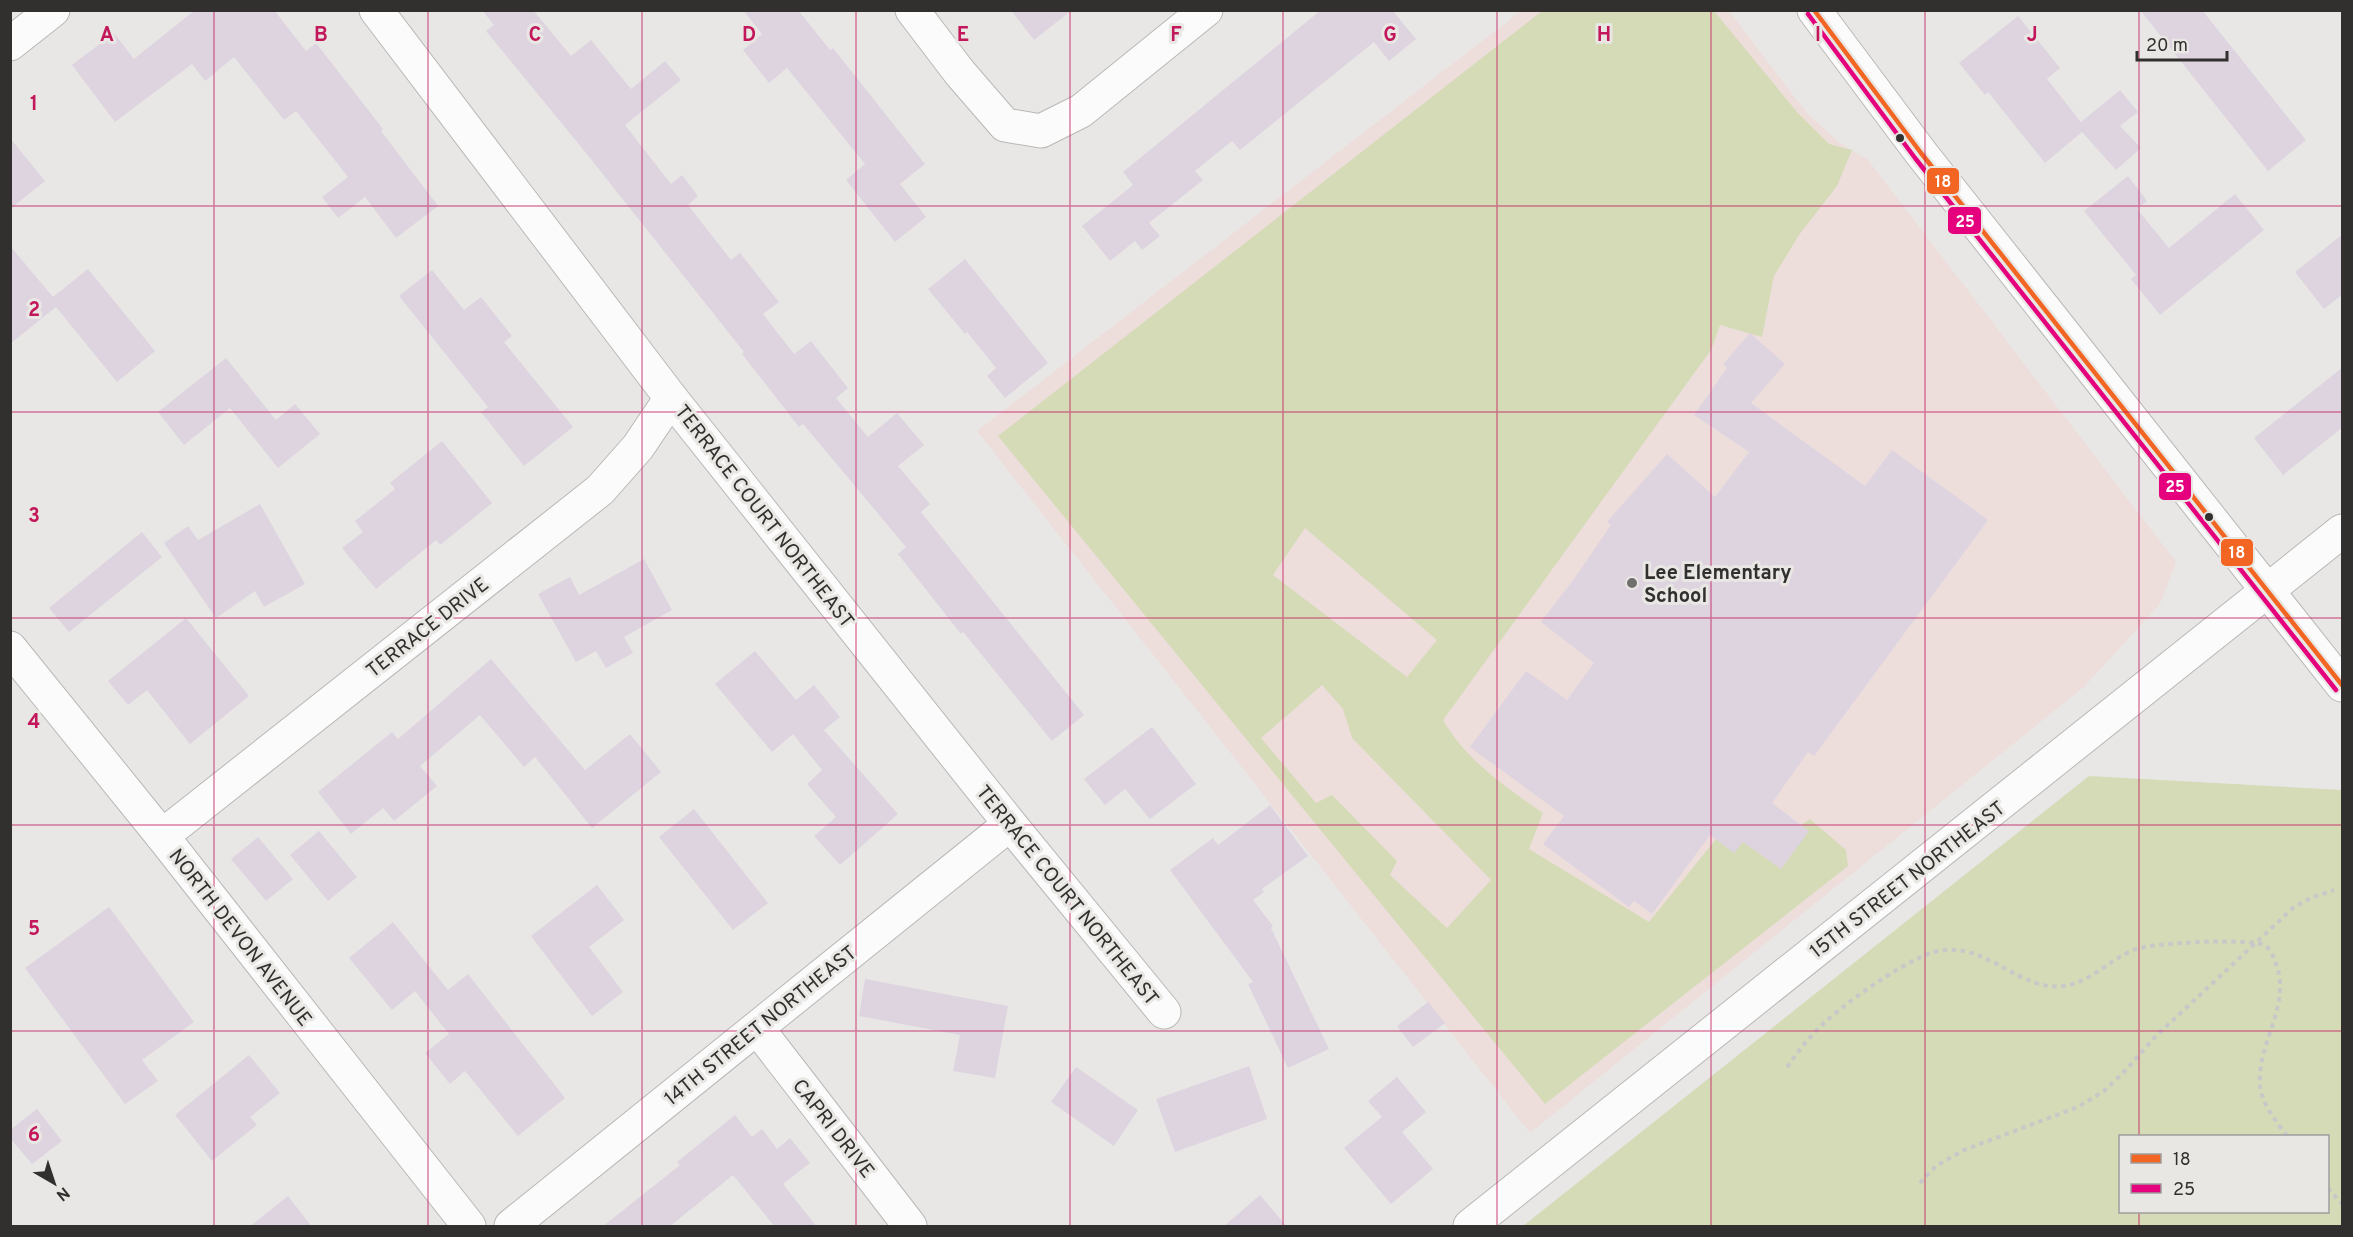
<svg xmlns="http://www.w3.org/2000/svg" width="2353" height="1237" font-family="Overpass,sans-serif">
<rect width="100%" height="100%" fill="#e8e7e5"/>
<!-- education -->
<polygon fill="#eddedc" points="1521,11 1729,11 1807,113 1840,143 1868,160 2176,562 2160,604 2084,687 1530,1133 977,431"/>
<!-- green -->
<g fill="#d4dbb6" fill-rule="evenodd">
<path d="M 1542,11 L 1714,11 L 1797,112 L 1829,144 L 1852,150 L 1837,186 L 1799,235 L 1774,276 L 1762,337 L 1720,325 L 1711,350 L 1443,720 C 1467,761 1505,787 1543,813 L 1529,849 L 1649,922 L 1733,818 L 1776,842 L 1810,819 L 1846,850 L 1848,866 L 1545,1104 L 998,436 ZM 1305,528 L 1437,640 L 1407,677 L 1273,575 ZM 1322,685 L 1343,709 L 1352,738 L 1491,880 L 1447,928 L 1390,875 L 1397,861 L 1332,795 L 1316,803 L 1261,738 Z"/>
<path d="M 2089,776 L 2342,790 L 2342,1226 L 1523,1226 ZM 2120,1136 L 2328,1136 L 2328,1212 L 2120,1212 Z"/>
</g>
<!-- building -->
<g fill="#ded4e0">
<polygon points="195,10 274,10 306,51 316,43 383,129 381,131 438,206 396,238 365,197 338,218 322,197 348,177 296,111 284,120 234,57 205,81 192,64 115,122 72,65 114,33 134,59"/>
<polygon points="482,10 533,10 571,56 591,40 631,89 665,61 681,80 625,125 671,184 682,175 698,196 688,205 731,260 740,253 779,302 763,314 794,354 811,341 848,388 836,398 868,437 897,413 924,445 898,466 930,504 921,512 1084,715 1052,741 963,632 961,634 898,554 906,547 803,424 799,427 742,354 744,352 586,153 486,31 494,25"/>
<polygon points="743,10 798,10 830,50 833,48 925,164 900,184 926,217 895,242 846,180 865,164 787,68 769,83 743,50 762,34"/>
<polygon points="1011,10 1072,10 1034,40"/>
<polygon points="1321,10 1392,10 1416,39 1389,61 1374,42 1240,150 1232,141 1195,171 1203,180 1149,223 1160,236 1142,250 1135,241 1110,261 1082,226 1133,185 1123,172"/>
<polygon points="2140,10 2202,10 2306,140 2268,171"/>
<polygon points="2018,16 2060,68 2047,79 2081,122 2120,90 2138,112 2120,126 2141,148 2116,170 2082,132 2045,163 1988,92 1985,95 1959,63"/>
<polygon points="10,138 45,181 10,209"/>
<polygon points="2128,176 2147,201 2137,209 2169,248 2235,194 2264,230 2160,315 2131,279 2136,275 2084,211"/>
<polygon points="2343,234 2343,294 2324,309 2295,272"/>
<polygon points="10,246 53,297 88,269 155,351 117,382 56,307 10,344"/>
<polygon points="965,259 1048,363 1005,398 987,376 996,368 967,332 965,334 928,289"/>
<polygon points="432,270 464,310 481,297 512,336 504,342 573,427 524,466 481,412 488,407 399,296"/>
<polygon points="1750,333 1785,364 1751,403 1865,486 1892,450 1988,520 1814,756 1808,752 1772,803 1809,831 1781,869 1743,842 1734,853 1710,835 1652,914 1634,901 1629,907 1543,844 1564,816 1470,747 1526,671 1567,700 1594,663 1541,622 1574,579 1611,525 1607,522 1667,454 1715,497 1749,452 1694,415 1727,368 1723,364"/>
<polygon points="226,358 276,420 295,404 320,434 278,468 230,408 184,445 158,412"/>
<polygon points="2343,367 2343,427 2283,475 2254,438"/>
<polygon points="442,441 492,503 440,545 436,540 376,589 342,548 363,532 355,521 395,489 390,483"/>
<polygon points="260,504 305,584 264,607 255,591 216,618 164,543 188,526 198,540"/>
<polygon points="142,532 162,557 69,632 49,608"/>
<polygon points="644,559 672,610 624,637 633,653 606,668 596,651 576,662 538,594 570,577 579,595"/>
<polygon points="186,618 249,696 190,744 147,690 128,705 108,681"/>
<polygon points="755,651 796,700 814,685 840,717 824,730 898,814 840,865 814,836 836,817 807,784 822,770 793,734 772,752 715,684"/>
<polygon points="491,659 585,770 630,734 661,772 592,828 535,757 524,767 480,715 420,766 437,786 394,821 383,808 351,834 318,792 392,732 398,739"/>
<polygon points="1152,727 1196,784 1150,819 1125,789 1105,805 1084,779"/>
<polygon points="1270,805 1308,856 1262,889 1264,892 1253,900 1273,926 1271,928 1329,1049 1288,1068 1248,984 1253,982 1170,870 1213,838 1218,845"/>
<polygon points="694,809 768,903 733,930 659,837"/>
<polygon points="319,831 357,877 328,901 290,855"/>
<polygon points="258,837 293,879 266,901 231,859"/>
<polygon points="597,885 624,920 589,947 623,992 592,1016 531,936"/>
<polygon points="109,907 194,1022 142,1060 158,1081 125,1104 25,968"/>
<polygon points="393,922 448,990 468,974 565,1098 518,1136 465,1071 450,1084 425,1053 449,1034 415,991 392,1010 349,958"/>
<polygon points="865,979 1008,1006 995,1078 953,1071 960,1035 859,1016"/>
<polygon points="1428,1002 1445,1023 1413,1047 1397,1026"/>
<polygon points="249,1055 280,1093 250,1117 257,1125 212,1161 175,1115"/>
<polygon points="1249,1066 1267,1119 1175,1152 1156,1099"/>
<polygon points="1076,1067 1138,1110 1114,1146 1051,1102"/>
<polygon points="1397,1077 1426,1112 1402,1132 1433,1169 1391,1204 1344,1148 1382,1117 1368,1101"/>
<polygon points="37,1109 62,1141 32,1164 10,1138 10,1130"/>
<polygon points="735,1115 752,1137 762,1129 777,1149 790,1138 810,1163 783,1184 817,1227 775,1227 733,1175 669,1227 602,1227 680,1165 677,1162"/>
<polygon points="1260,1195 1287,1227 1223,1227"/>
<polygon points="288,1196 312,1227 249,1227"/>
</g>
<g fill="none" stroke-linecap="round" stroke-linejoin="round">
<!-- minor casing -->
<g stroke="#b9b8b6" stroke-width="35">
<g id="minor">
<polyline points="376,10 671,398 1010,824 1164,1012"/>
<polyline points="912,10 960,73 1005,125 1041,131 1081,111 1206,10"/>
<polyline points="10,44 53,10"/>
<polyline points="10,648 162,836 469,1226"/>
<polyline points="162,836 600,490 638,447 671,398"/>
<polyline points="758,1029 910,1226"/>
<polyline points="511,1226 1010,824"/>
<polyline points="1470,1226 2342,531"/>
</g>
</g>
<!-- major casing -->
<g stroke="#b9b8b6" stroke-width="35">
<polyline id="major" points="1814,10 1921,153 2342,685"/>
</g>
<!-- path -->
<g stroke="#c9c8c8" stroke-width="4" stroke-dasharray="4.5 4.5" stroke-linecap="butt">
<path d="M 1787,1067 C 1795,1056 1803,1045 1812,1035 C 1834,1010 1900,963 1931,953 C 1984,935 2021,997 2069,985 C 2094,979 2112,958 2136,949 C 2152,943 2255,937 2266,946 C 2271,950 2273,956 2275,961 C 2293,1004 2257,1042 2260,1085 C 2261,1104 2277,1122 2287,1136"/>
<polyline points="1920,1183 1936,1166 1964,1150 2078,1107 2104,1091 2124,1072 2155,1037 2294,907 2311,898 2334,890"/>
<polyline points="2328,1188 2342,1204"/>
</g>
<!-- minor -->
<use href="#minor" stroke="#fcfbfb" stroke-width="33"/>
<!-- major -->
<use href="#major" stroke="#fcfbfb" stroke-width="33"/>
<!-- bus-1 casing -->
<g stroke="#e9e7e4" stroke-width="9">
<polyline id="bus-1" points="1814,10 1921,153 2342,685"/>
</g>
<!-- bus-2 casing -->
<g stroke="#e9e7e4" stroke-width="9">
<polyline id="bus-2" points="1808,14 1915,158 2336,690"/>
</g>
<!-- bus-1 -->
<use href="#bus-1" stroke="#f26522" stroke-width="4.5"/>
<!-- bus-2 -->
<use href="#bus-2" stroke="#e5007d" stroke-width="4.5"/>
</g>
<!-- grid -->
<path fill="none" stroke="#c2185b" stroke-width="1.5" stroke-opacity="0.55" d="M 214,10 L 214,1226M 428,10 L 428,1226M 642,10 L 642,1226M 856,10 L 856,1226M 1070,10 L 1070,1226M 1283,10 L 1283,1226M 1497,10 L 1497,1226M 1711,10 L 1711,1226M 1925,10 L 1925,1226M 2139,10 L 2139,1136M 10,206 L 2342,206M 10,412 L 2342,412M 10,618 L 2342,618M 10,825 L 2342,825M 10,1031 L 2342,1031M 2139,1212 L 2139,1226"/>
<!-- markers -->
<g fill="#31302f" stroke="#e9e7e4" stroke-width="2">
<circle cx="1900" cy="138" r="5"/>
<circle cx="2209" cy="517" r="5"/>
</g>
<circle fill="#71706f" stroke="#e9e7e4" stroke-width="2" cx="1632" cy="583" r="6"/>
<g text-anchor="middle" stroke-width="6" stroke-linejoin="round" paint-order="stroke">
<!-- street labels -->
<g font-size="20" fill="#31302f" stroke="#e9e7e4">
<text transform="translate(765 516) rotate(52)" y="7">TERRACE COURT NORTHEAST</text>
<text transform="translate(427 627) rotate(-38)" y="7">TERRACE DRIVE</text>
<text transform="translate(1907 879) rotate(-38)" y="7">15TH STREET NORTHEAST</text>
<text transform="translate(1068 895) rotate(51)" y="7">TERRACE COURT NORTHEAST</text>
<text transform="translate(241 937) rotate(52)" y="7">NORTH DEVON AVENUE</text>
<text transform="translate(760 1025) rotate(-39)" y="7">14TH STREET NORTHEAST</text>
<text transform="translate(834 1128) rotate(52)" y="7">CAPRI DRIVE</text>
</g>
<!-- poi labels -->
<g font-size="20" font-weight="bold" fill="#31302f" stroke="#e9e7e4" text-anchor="start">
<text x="1644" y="579">Lee Elementary<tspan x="1644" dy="23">School</tspan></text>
</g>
</g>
<g font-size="20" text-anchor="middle" font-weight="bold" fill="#c2185b" stroke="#e9e7e4" stroke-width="6" stroke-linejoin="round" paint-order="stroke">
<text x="107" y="41">A</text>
<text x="321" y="41">B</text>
<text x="535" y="41">C</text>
<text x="749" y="41">D</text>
<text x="963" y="41">E</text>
<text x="1176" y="41">F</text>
<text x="1390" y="41">G</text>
<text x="1604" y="41">H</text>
<text x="1818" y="41">I</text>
<text x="2032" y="41">J</text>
<text x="34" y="110">1</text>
<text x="34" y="316">2</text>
<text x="34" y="522">3</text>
<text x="34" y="728">4</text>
<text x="34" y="935">5</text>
<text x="34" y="1141">6</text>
</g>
<g stroke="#e9e7e4" stroke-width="2">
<rect x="1926" y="167" width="34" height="28" rx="6" fill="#f26522"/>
<rect x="1947" y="206" width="35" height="29" rx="6" fill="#e5007d"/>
<rect x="2158" y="472" width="34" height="29" rx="6" fill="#e5007d"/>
<rect x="2220" y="538" width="34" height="29" rx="6" fill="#f26522"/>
</g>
<g font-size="16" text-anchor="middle" font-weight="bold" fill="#fff">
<text x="1943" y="187">18</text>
<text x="1965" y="227">25</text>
<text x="2175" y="492">25</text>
<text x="2237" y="558">18</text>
</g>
<!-- border -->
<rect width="2353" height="1237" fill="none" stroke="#31302f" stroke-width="24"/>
<!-- legend -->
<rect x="2119" y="1135" width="210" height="78" fill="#e9e7e4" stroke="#9f9e9c" stroke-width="1.5"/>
<rect x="2131" y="1154" width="30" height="9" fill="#f26522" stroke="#9f9e9c" stroke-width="1.5"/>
<text x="2173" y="1165" font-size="18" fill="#31302f">18</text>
<rect x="2131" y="1184" width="30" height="9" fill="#e5007d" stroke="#9f9e9c" stroke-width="1.5"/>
<text x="2173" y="1195" font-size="18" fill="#31302f">25</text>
<!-- north arrow -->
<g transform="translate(54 1183) rotate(141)" stroke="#e9e7e4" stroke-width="4.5" paint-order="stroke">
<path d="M0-4.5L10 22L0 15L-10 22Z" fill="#31302f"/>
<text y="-9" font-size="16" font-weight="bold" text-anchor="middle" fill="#31302f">N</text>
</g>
<!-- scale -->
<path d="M2137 51v9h90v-9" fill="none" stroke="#31302f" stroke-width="3"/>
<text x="2146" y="51" font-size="18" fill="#31302f" stroke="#e9e7e4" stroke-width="4.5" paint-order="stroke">20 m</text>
</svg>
